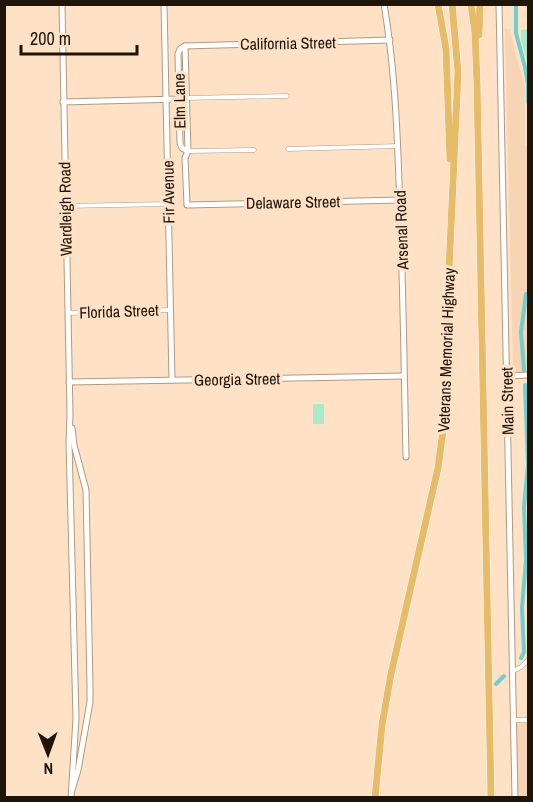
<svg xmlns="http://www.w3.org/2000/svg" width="533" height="802" font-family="'Archivo Narrow',sans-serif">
<rect width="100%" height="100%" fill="#ffe1c6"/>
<!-- built -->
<g fill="#f7d4b4">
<polygon points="505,29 510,29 512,41 525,87 525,145 528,146 528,372 513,372"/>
<polygon points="528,723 528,797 516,797 515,724"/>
</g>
<!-- green -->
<g fill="#a9eaca">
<polygon points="528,29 528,65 521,39 521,30"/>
<rect x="313" y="404" width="11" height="20"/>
</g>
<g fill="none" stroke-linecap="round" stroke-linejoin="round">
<!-- canal -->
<g stroke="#6eced0" stroke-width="4">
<polyline points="516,4 516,33 525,67 528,85 528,102"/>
<polyline points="524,370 521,332 526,294"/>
<polyline points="521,658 524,652 522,608 526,560 524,507 528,465 525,385"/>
<polyline points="496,684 504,676"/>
</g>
<!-- street casing -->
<g stroke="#b4987f" stroke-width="5">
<g id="street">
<polyline points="186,98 287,96"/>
<polyline points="288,149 398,146"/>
<polyline points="188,151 254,150"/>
<polyline points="65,206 168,204"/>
<polyline points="68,313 170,310"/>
<polyline points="513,671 521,667 528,660"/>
<polyline points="514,720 528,720"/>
</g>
</g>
<!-- secondary casing -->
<g stroke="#b4987f" stroke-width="7">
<g id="secondary">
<polyline points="62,4 70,414 69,442 76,719 71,798"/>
<polyline points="164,4 172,380"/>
<path d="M 384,4 C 394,63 397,123 399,182 C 403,274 404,365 406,457"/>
<polyline points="499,4 515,798"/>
<polyline points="185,46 188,151 185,158 187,205 400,200"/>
<polyline points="185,46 390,40"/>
<polyline points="185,46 180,49 178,54 180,143 182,148 188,151"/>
<polyline points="63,102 179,99"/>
<polyline points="507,376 528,375"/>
<polyline points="69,382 404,376"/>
<polyline points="72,428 74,445 86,490 90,686 90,702 78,770 72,790"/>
</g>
</g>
<!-- highway casing -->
<g stroke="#fff" stroke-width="8">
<g id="highway">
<polyline points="438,4 446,49 450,159"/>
<polyline points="471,4 475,33 477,82 491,798"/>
<polyline points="479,35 480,4"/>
<polyline points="375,798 382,725 391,674 438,468 447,401 446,336 458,72 452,4"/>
</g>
</g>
<!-- street -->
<use href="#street" stroke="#fff" stroke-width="4"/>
<!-- secondary -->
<use href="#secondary" stroke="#fff" stroke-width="5"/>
<!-- highway -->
<use href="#highway" stroke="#e7bc68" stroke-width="7"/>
</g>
<g text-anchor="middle" stroke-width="6" stroke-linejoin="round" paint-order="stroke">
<!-- street labels -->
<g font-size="16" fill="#1e140a" stroke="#ffe1c6">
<text transform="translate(288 43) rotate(-1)" y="6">California Street</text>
<text transform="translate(179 101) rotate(-91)" y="6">Elm Lane</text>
<text transform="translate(168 192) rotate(-91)" y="6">Fir Avenue</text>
<text transform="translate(293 202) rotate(-1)" y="6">Delaware Street</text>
<text transform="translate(65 209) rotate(-91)" y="6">Wardleigh Road</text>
<text transform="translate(401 230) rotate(-92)" y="6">Arsenal Road</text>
<text transform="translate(119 311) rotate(-2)" y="6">Florida Street</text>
<text transform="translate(446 350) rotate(-88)" y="6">Veterans Memorial Highway</text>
<text transform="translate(237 379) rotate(-1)" y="6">Georgia Street</text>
<text transform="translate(507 401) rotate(-91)" y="6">Main Street</text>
</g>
</g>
<!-- border -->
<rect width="533" height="802" fill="none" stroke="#1e140a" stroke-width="12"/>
<!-- north arrow -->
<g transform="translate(48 754) rotate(179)" stroke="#ffe1c6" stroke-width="4.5" paint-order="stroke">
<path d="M0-4.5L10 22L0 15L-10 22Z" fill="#1e140a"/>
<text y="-9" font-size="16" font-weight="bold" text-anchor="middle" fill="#1e140a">N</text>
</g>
<!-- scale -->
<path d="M21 45v9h116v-9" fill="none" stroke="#1e140a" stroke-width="3"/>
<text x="30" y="45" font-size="18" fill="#1e140a" stroke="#ffe1c6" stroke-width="4.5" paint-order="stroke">200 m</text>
</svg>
